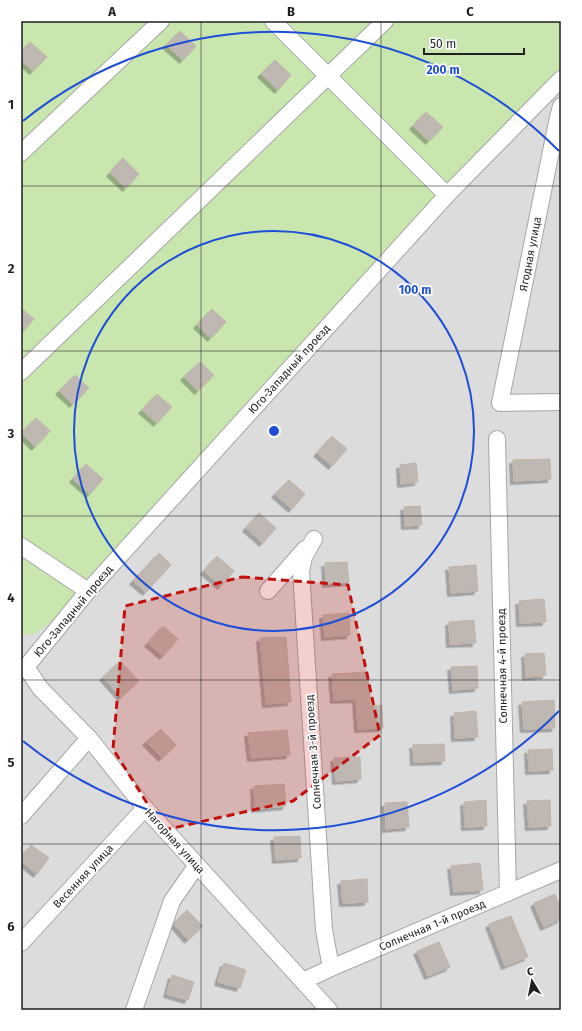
<svg xmlns="http://www.w3.org/2000/svg" width="582" height="1031" font-family="'Fira Sans',sans-serif">
<defs>
<filter id="shadow"><feDropShadow dx="-3.5" dy="3.5" stdDeviation="0" flood-color="#0004"/></filter>
</defs>
<rect width="100%" height="100%" fill="#efece6"/>
<!-- residential -->
<rect fill="#dddcdc" x="21" y="21" width="540" height="989"/>
<!-- grass -->
<polygon fill="#c9e6af" points="21,21 561,21 561,76 221,432 48,625 34,634 21,635"/>
<!-- building -->
<g fill="#bfb8b2" stroke="#c0b3a9" filter="url(#shadow)">
<polygon points="180,31 196,46 183,60 166,45"/>
<polygon points="30,42 47,57 33,71 21,60 21,52"/>
<polygon points="275,60 291,75 278,90 261,74"/>
<polygon points="426,112 443,127 429,141 413,126"/>
<polygon points="123,158 139,174 126,188 110,173"/>
<polygon points="21,308 34,319 21,333"/>
<polygon points="212,309 226,322 211,338 197,325"/>
<polygon points="200,362 214,375 198,391 184,377"/>
<polygon points="75,375 89,388 73,404 59,391"/>
<polygon points="157,394 172,407 157,423 142,410"/>
<polygon points="36,418 50,431 35,447 21,433"/>
<polygon points="332,436 347,449 332,466 317,453"/>
<polygon points="550,459 551,479 514,481 513,460"/>
<polygon points="416,463 418,482 401,484 400,465"/>
<polygon points="86,464 103,479 90,494 73,479"/>
<polygon points="289,480 305,494 292,509 275,494"/>
<polygon points="420,506 422,525 405,526 404,507"/>
<polygon points="259,513 276,528 263,543 246,528"/>
<polygon points="159,553 171,565 146,592 133,581"/>
<polygon points="217,556 234,571 221,586 204,571"/>
<polygon points="347,562 349,582 326,584 325,563"/>
<polygon points="476,565 478,591 451,593 449,567"/>
<polygon points="544,599 546,622 520,623 519,601"/>
<polygon points="349,613 350,635 325,637 323,615"/>
<polygon points="474,620 476,643 450,644 449,622"/>
<polygon points="163,626 178,639 163,656 148,643"/>
<polygon points="286,637 291,702 266,704 260,638"/>
<polygon points="544,653 546,675 526,677 525,654"/>
<polygon points="120,661 139,681 121,697 103,677"/>
<polygon points="477,666 478,688 453,690 451,667"/>
<polygon points="368,672 370,706 382,705 383,728 358,729 356,699 334,700 332,674"/>
<polygon points="554,700 555,728 524,729 522,702"/>
<polygon points="476,711 478,737 455,738 454,713"/>
<polygon points="161,729 176,745 162,758 146,742"/>
<polygon points="287,730 290,755 251,758 248,733"/>
<polygon points="444,744 445,761 414,762 413,745"/>
<polygon points="552,749 553,770 529,771 528,750"/>
<polygon points="360,757 361,779 336,781 334,758"/>
<polygon points="284,784 286,806 255,809 254,786"/>
<polygon points="486,800 487,826 465,827 464,802"/>
<polygon points="550,800 551,826 529,827 527,801"/>
<polygon points="407,802 409,827 386,829 385,803"/>
<polygon points="300,836 301,858 276,860 274,837"/>
<polygon points="31,845 49,858 37,874 21,861 21,858"/>
<polygon points="480,863 483,890 454,892 451,866"/>
<polygon points="367,879 368,902 343,903 341,881"/>
<polygon points="555,894 561,908 561,919 544,927 534,903"/>
<polygon points="187,910 203,926 188,940 174,924 175,922"/>
<polygon points="511,916 528,957 505,966 489,924"/>
<polygon points="439,942 450,967 428,976 417,951"/>
<polygon points="224,963 246,970 240,988 218,982"/>
<polygon points="172,975 194,982 188,1000 167,994"/>
</g>
<g fill="none" stroke-linecap="round" stroke-linejoin="round">
<!-- minor casing -->
<g stroke="#a6a6a6" stroke-width="18">
<g id="minor">
<polyline points="273,21 447,195"/>
<polyline points="561,106 557,122 500,403 561,402"/>
<polyline points="21,153 161,21"/>
<polyline points="21,372 385,21"/>
<polyline points="497,439 508,893"/>
<polyline points="314,539 304,557 301,571 324,930 331,968"/>
<polyline points="21,546 88,591"/>
<polyline points="268,591 305,549"/>
<polyline points="26,667 88,591 447,195 561,79"/>
<polyline points="26,667 40,688 89,738 145,808 329,1010"/>
<polyline points="21,816 89,738"/>
<polyline points="21,943 145,808"/>
<polyline points="303,981 331,968 561,870"/>
<polyline points="134,1010 172,901 197,865"/>
</g>
</g>
<!-- minor -->
<use href="#minor" stroke="#fff" stroke-width="16"/>
</g>
<!-- marked area -->
<path fill="#c2100c" fill-opacity="0.2" stroke="#c2100c" stroke-width="3" stroke-dasharray="8 5" stroke-linejoin="round" d="M 242,577 L 348,585 L 380,735 L 293,801 L 164,830 L 113,749 L 125,606 Z"/>
<!-- grid -->
<path fill="none" stroke="#1f1f1f" stroke-width="1" stroke-opacity="0.55" d="M 201,21 L 201,1010M 381,21 L 381,1010M 21,186 L 561,186M 21,351 L 561,351M 21,516 L 561,516M 21,680 L 561,680M 21,844 L 561,844"/>
<!-- distance rings -->
<g fill="none" stroke="#1d4ed8" stroke-width="2">
<circle cx="274" cy="431" r="200"/>
<path d="M559 711A399 399 0 0 1 23 741M23 121A399 399 0 0 1 559 151"/>
</g>
<g text-anchor="middle" stroke-width="3.5" stroke-linejoin="round" paint-order="stroke">
<!-- street labels -->
<g font-size="11" fill="#1f1f1f" stroke="#fff">
<text transform="translate(530 254) rotate(-79)" y="4">Ягодная улица</text>
<text transform="translate(289 369) rotate(-48)" y="4">Юго-Западный проезд</text>
<text transform="translate(73 611) rotate(-50)" y="4">Юго-Западный проезд</text>
<text transform="translate(502 666) rotate(-91)" y="4">Солнечная 4-й проезд</text>
<text transform="translate(313 752) rotate(-94)" y="4">Солнечная 3-й проезд</text>
<text transform="translate(175 841) rotate(48)" y="4">Нагорная улица</text>
<text transform="translate(83 876) rotate(-47)" y="4">Весенняя улица</text>
<text transform="translate(432 925) rotate(-23)" y="4">Солнечная 1-й проезд</text>
</g>
</g>
<circle cx="274" cy="431" r="6" fill="#1d4ed8" stroke="#fff" stroke-width="2"/>
<g font-size="12" text-anchor="middle" font-weight="bold" fill="#1d4ed8" stroke="#fff" stroke-width="3.5" stroke-linejoin="round" paint-order="stroke">
<text x="443" y="74">200 m</text>
<text x="415" y="294">100 m</text>
</g>
<!-- border -->
<rect width="582" height="1031" fill="none" stroke="#ffffff" stroke-width="44"/>
<!-- north arrow -->
<g transform="translate(532 981) rotate(350)" stroke="#ffffff" stroke-width="3" paint-order="stroke">
<path d="M0-3L7 15L0 10L-7 15Z" fill="#1f1f1f"/>
<text y="-6" font-size="11" font-weight="bold" text-anchor="middle" fill="#1f1f1f">С</text>
</g>
<!-- scale -->
<path d="M424 48v6h100v-6" fill="none" stroke="#1f1f1f" stroke-width="2"/>
<text x="430" y="48" font-size="12" fill="#1f1f1f" stroke="#ffffff" stroke-width="3" paint-order="stroke">50 m</text>
<rect x="22" y="22" width="538" height="987" fill="none" stroke="#1f1f1f" stroke-width="1.5"/>
<g font-size="13" text-anchor="middle" font-weight="bold" fill="#1f1f1f">
<text x="112" y="16">A</text>
<text x="291" y="16">B</text>
<text x="470" y="16">C</text>
<text x="11" y="109">1</text>
<text x="11" y="273">2</text>
<text x="11" y="438">3</text>
<text x="11" y="602">4</text>
<text x="11" y="767">5</text>
<text x="11" y="931">6</text>
</g>
</svg>
